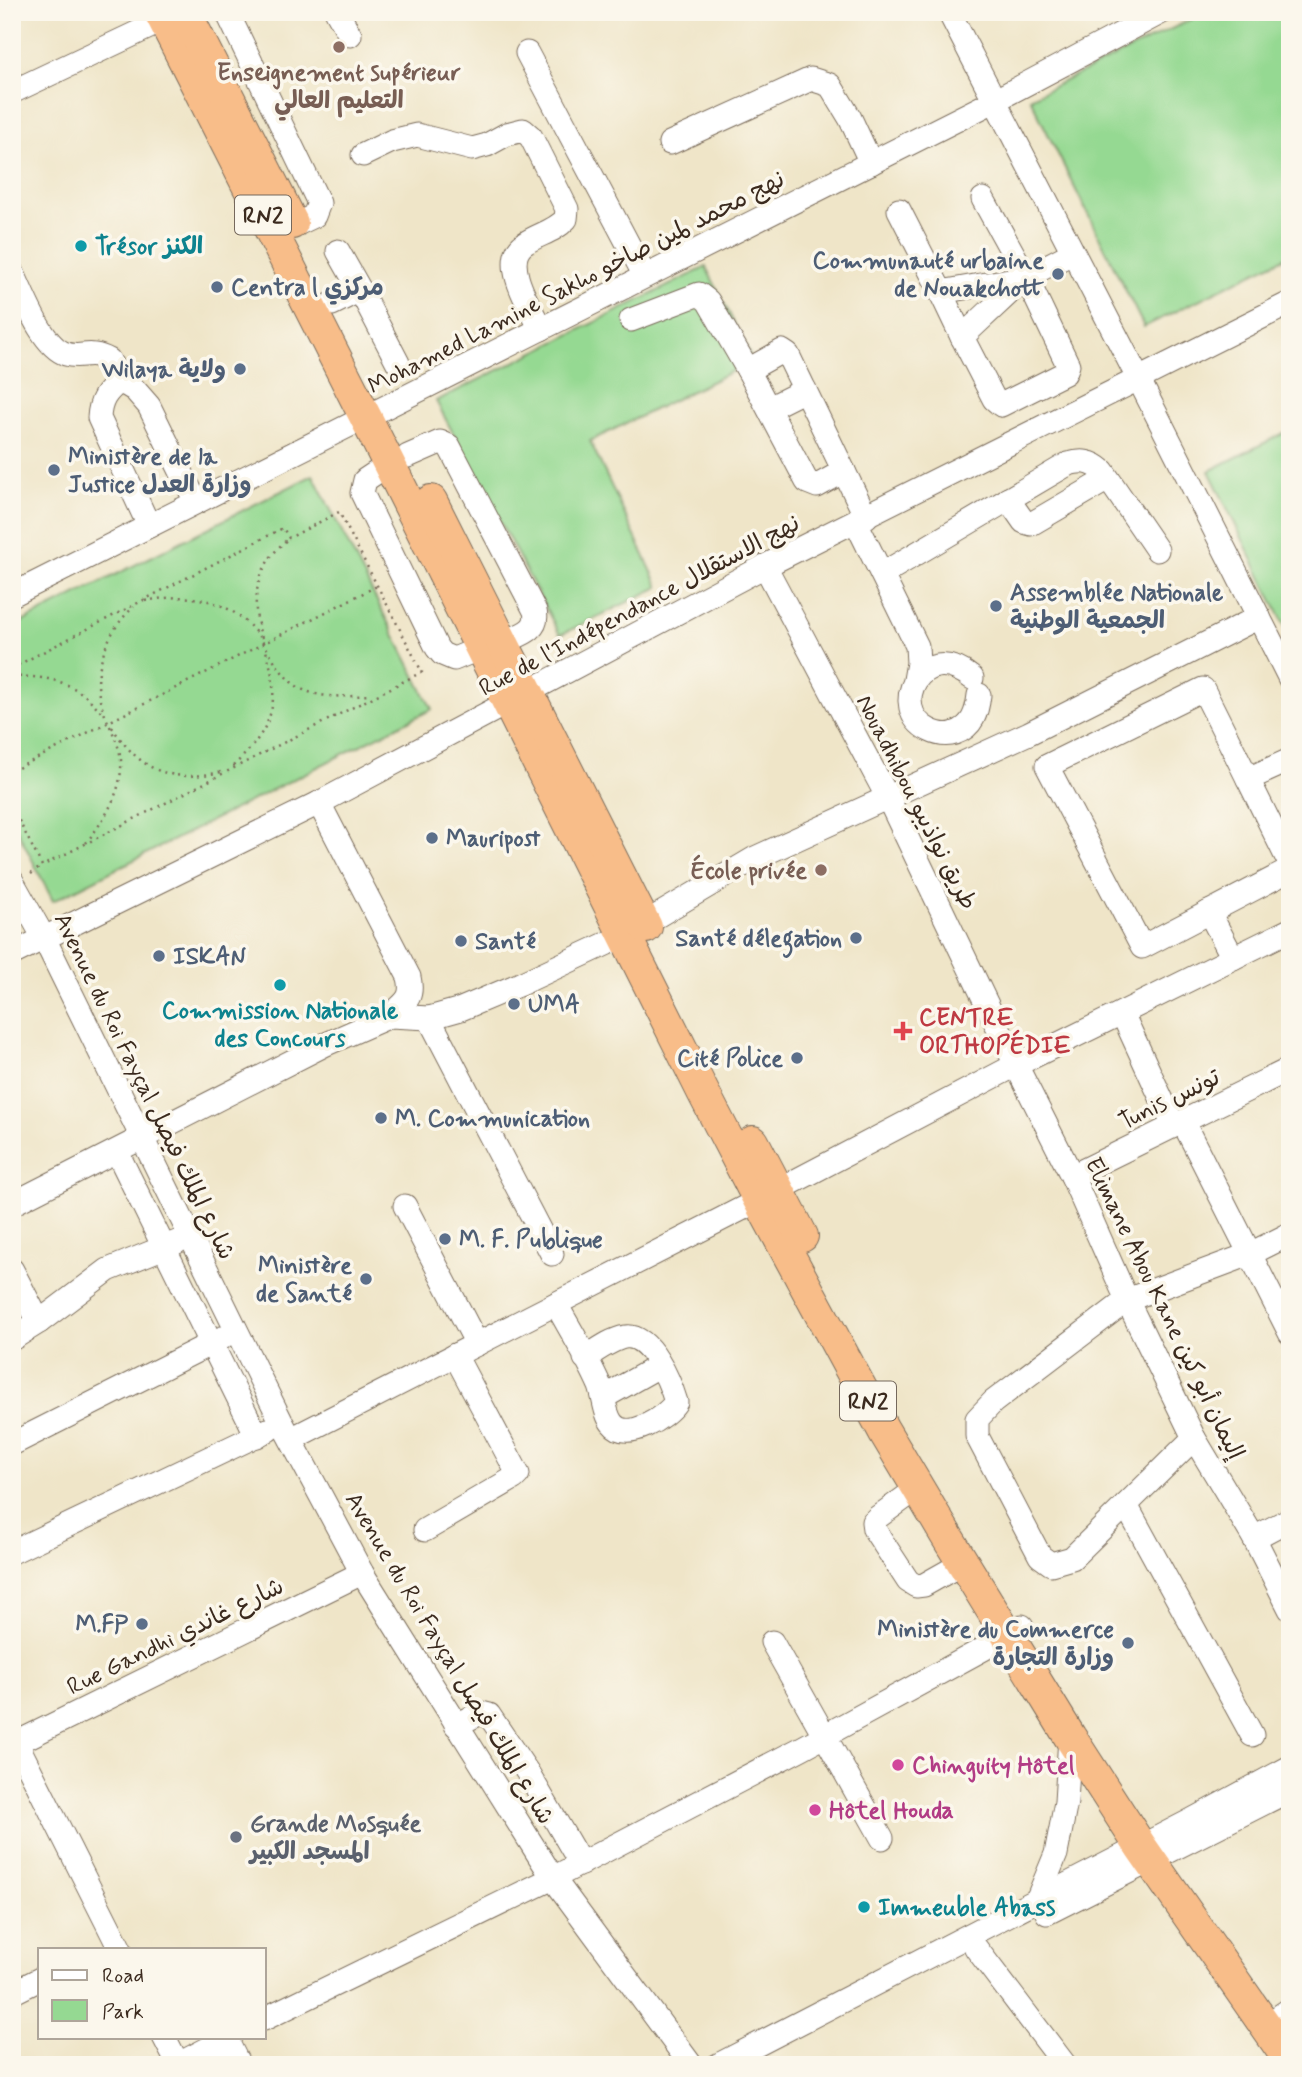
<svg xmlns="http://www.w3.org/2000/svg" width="1302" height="2077" font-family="Mynerve,'Playpen Sans Arabic',sans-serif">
<rect width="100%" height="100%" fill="#fbf7ec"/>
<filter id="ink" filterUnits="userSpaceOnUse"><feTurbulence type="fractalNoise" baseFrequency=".0143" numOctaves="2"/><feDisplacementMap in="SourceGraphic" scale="14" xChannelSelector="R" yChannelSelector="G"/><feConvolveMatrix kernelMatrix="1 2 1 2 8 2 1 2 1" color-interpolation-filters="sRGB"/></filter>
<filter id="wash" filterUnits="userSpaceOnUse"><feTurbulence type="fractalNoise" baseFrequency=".00686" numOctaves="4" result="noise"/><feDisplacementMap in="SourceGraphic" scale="28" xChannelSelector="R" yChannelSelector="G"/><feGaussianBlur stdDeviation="1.57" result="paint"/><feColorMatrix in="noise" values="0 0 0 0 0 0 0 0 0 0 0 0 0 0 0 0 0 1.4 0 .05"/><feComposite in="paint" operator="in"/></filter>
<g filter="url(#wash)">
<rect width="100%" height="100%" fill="#efe5c8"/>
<!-- green -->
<g fill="#95d992" stroke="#688258" stroke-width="2">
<polygon points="1206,12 1290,12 1290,255 1144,327 1030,98"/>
<polygon points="706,267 753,361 590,441 659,587 560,635 436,401"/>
<polygon points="1290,430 1290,636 1209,471"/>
<polygon points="313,475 432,709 53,901 12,820 12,627"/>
</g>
</g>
<g filter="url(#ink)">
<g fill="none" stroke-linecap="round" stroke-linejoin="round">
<!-- minor casing -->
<g stroke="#7a6b5a" stroke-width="25">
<g id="minor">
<polyline points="227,12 319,203 314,216 293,226"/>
<polyline points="337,12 350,35"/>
<polyline points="949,12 1139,380 1290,679"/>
<polyline points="527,53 645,276"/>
<polyline points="12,92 164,20 178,17"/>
<polyline points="670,143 811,79 830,85 850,118 871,163"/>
<path d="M 363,155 L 392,141 L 417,135 L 472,149 L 487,145 L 507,134 L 523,130 L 531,137 L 567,209 L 566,219 C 554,232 538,234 524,244 C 500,262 531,309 541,329"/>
<polyline points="983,199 1026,277 1068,365 1065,373 1001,405 994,399 962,337 1026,277"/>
<polyline points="899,210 941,292 1026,277 1072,253"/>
<polyline points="338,251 360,290"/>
<path d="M 12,271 C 23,293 41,346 66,354 C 82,359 89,349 109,360 L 120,381"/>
<polyline points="940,291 962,337"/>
<polyline points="332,304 360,290 398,363"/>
<polyline points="631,320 699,294 708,301 748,370 807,482 817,486 844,471"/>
<polyline points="748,370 782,351 788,355 866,517"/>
<polyline points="769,408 805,390"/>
<path d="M 408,456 L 440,442 L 449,446 L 535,611 C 540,631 519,635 504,642"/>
<polyline points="389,464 365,480 362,493 437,648 442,654 454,659 481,648"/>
<polyline points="1008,499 1024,522 1031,524 1108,479"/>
<polyline points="856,522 917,646 918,663 915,680"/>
<path d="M 149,526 L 99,418 C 100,400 106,392 120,381 L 135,390 L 149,406 L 196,502"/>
<polyline points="765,566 888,798 1016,1065 1072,1176 1127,1300 1194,1438 1254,1538 1290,1609"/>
<path d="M 882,574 L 1068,464 C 1082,460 1092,461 1103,471 L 1157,550"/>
<polyline points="12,595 994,101 1162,12"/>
<path d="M 972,678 C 921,637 887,709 929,730 C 937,734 947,736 955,733 C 973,727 977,712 979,695"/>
<polyline points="1290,760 1248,779 1203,689 1047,766 1142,947 1290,870"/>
<polyline points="1248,779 1290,864"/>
<path d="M 319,803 L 409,977 C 414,999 405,1002 390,1016"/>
<polyline points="12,881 44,938 282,1423 362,1573 553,1878 691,2065"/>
<polyline points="1209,912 1233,958"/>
<polyline points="12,954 319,803 765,566 1290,303"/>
<polyline points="1122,1013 1174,1126"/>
<polyline points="429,1018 552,1254"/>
<polyline points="1183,1122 1290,1333"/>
<polyline points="117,1152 257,1436"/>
<polyline points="1072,1176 1290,1069"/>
<polyline points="12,1204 324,1045 390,1016 429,1018 461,1009 518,985 625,935 755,858 1029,733 1259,617"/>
<polyline points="405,1206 477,1344"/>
<polyline points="12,1270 39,1322"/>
<path d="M 556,1304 C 571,1331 588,1358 600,1386 C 604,1397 605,1414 612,1423 C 627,1443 666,1417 676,1402 C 670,1382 650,1333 625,1337 C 612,1339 596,1351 585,1358"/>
<polyline points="12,1339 39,1322 108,1270 177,1242"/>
<polyline points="604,1397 659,1366"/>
<polyline points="1194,1438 1072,1558 1051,1564 1040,1556 977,1436 977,1419 993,1402 1127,1300 1250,1254 1290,1234"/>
<polyline points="291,1439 759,1200 1016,1065 1290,930"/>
<polyline points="12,1444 222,1338"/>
<polyline points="918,1488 878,1517 873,1522 874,1529 908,1581 916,1586 924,1585 963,1563"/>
<polyline points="1126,1505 1252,1735"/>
<polyline points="425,1530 514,1478 518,1474 455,1355"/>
<polyline points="1254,1538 1290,1519"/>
<polyline points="12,1552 268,1430"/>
<polyline points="772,1642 882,1838"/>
<polyline points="456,1725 481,1713 489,1715 528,1773 581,1864"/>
<polyline points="12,1734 120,1949"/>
<polyline points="12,1745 362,1573"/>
<polyline points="1037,1900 1056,1854 1066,1802 1070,1737"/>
<polyline points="1047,1913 1290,1790"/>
<polyline points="976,1948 1065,2065"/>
<polyline points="12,1993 40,1979"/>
<polyline points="1277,2018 1290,2009"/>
<polyline points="264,2019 553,1878 802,1748 1009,1635 1022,1626"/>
<polyline points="164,2037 178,2064"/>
<polyline points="226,2039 239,2065"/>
<polyline points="177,2065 230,2037"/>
<polyline points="718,2065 1188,1822 1290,1767"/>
</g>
</g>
<!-- highway casing -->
<g stroke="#7a6b5a" stroke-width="34">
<g id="highway">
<polyline points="160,12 366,418 703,1092 759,1200 884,1431 946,1535 1070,1737 1141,1847 1290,2061"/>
<polyline points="185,12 292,223"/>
<polyline points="431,501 646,927"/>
<polyline points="753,1142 802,1236"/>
</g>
</g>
<!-- path -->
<g stroke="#7a6b5a" stroke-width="2.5" stroke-dasharray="2 5" stroke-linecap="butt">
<path d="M 145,601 C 194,591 236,600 264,644 C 276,662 284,682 306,691 C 327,699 349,696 371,695"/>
<path d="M 262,638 C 248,600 258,563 289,538"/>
<polyline points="12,668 283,528 289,538 339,512 422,672 42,866 12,807"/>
<path d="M 12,677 C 51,675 80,683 104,716"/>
<path d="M 112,727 C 141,772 171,784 225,771"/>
<path d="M 233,766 C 272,730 282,702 266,651"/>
<polyline points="12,771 377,586"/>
<path d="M 86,843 C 104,820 123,792 121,760 C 119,741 107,723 101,704 C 91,672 108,628 134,607"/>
<polyline points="31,874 42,866"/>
</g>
<!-- minor -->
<use href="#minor" stroke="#fff" stroke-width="23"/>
<!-- highway -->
<use href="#highway" stroke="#f8bd89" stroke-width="32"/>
</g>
</g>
<!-- markers -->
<g fill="#8d6e63" stroke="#fbf7ec" stroke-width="2.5">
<circle cx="339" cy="47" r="7"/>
<circle cx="821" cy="870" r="7"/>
</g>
<g fill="#0f9aa8" stroke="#fbf7ec" stroke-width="2.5">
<circle cx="81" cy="246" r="7"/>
<circle cx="280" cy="985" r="7"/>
<circle cx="864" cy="1907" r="7"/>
</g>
<g fill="#5c6f8a" stroke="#fbf7ec" stroke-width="2.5">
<circle cx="1058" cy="274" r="7"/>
<circle cx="217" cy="287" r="7"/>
<circle cx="240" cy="369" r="7"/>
<circle cx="54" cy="470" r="7"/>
<circle cx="996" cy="606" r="7"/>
<circle cx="432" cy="838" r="7"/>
<circle cx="856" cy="938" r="7"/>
<circle cx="461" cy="941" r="7"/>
<circle cx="159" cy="956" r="7"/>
<circle cx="514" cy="1004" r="7"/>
<circle cx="797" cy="1058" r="7"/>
<circle cx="381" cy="1118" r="7"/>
<circle cx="445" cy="1239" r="7"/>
<circle cx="366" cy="1279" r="7"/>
<circle cx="142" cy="1624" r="7"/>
<circle cx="1128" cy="1643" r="7"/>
</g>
<path fill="#e0444e" stroke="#fbf7ec" stroke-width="2.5" d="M899.5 1020.5h7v7h7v7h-7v7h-7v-7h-7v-7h7z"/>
<g fill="#d1479c" stroke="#fbf7ec" stroke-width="2.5">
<circle cx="898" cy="1765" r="7"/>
<circle cx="815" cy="1810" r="7"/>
</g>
<circle fill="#6b7280" stroke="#fbf7ec" stroke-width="2.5" cx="236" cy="1837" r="7"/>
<g text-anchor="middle" stroke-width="7" stroke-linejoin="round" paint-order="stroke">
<!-- shield labels -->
<g fill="#fbf7ec" stroke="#75685c" stroke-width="2">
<rect x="235" y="195.5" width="56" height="39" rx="5"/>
<rect x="840" y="1381.5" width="56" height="39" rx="5"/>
</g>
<g font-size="23" font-weight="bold" fill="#3b2a1e">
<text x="263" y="223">RN2</text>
<text x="868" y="1409">RN2</text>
</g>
<!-- education labels -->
<g font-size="24" font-weight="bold" fill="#785e54" stroke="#fbf7ec">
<text x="339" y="80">Enseignement supérieur<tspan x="339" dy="28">التعليم العالي</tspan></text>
<text x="807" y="878" text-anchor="end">École privée</text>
</g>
<!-- culture labels -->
<g font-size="24" font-weight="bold" fill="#0d838f" stroke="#fbf7ec" text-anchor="start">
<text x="95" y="254">Trésor الكنز</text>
<text x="280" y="1018" text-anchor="middle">Commission Nationale<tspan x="280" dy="28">des Concours</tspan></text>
<text x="878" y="1915">Immeuble Abass</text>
</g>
<!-- service labels -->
<g font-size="24" font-weight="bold" fill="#4e5e75" stroke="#fbf7ec" text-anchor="start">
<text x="1044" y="268" text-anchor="end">Communauté urbaine<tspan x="1044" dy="28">de Nouakchott</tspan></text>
<text x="231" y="295">Centra l مركزي</text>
<text x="226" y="377" text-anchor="end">Wilaya ولاية</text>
<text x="68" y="464">Ministère de la<tspan x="68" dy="28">Justice وزارة العدل</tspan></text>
<text x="1010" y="600">Assemblée Nationale<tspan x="1010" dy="28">الجمعية الوطنية</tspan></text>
<text x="446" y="846">Mauripost</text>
<text x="842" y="946" text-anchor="end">Santé délegation</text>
<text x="475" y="949">Santé</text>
<text x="173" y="964">ISKAN</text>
<text x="528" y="1012">UMA</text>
<text x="783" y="1066" text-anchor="end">Cité Police</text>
<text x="395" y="1126">M. Communication</text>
<text x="459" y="1247">M. F. Publique</text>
<text x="352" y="1273" text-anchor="end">Ministère<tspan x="352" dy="28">de Santé</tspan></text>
<text x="128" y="1632" text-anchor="end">M.FP</text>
<text x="1114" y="1637" text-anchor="end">Ministère du Commerce<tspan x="1114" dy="28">وزارة التجارة</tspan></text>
</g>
<!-- street labels -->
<g font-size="24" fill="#3b2a1e" stroke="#fbf7ec">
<text transform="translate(576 282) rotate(-27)" y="8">Mohamed Lamine Sakho نهج محمد لمين صاخو</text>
<text transform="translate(639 605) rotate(-28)" y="8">Rue de l'Indépendance نهج الاستقلال</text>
<text transform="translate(917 802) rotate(63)" y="8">Nouadhibou طريق نواذيبو</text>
<text transform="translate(145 1086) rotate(64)" y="8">Avenue du Roi Fayçal شارع الملك فيصل</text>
<text transform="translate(1169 1099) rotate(-26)" y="8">Tunis تونس</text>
<text transform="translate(1165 1308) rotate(64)" y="8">Elimane Abou Kane إليمان أبو كين</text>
<text transform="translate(175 1636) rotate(-26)" y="8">Rue Gandhi شارع غاندي</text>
<text transform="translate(450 1658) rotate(59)" y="8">Avenue du Roi Fayçal شارع الملك فيصل</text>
</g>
<!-- health labels -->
<g font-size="24" font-weight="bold" fill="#be3a42" stroke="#fbf7ec" text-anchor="start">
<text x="919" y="1025">CENTRE<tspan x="919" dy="28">ORTHOPÉDIE</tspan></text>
</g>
<!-- hotel labels -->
<g font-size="24" font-weight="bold" fill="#b23c85" stroke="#fbf7ec" text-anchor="start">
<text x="912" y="1773">Chinguity Hôtel</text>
<text x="829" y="1818">Hôtel Houda</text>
</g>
<!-- worship labels -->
<g font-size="24" font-weight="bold" fill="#5b616d" stroke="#fbf7ec" text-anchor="start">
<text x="250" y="1831">Grande Mosquée<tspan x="250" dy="28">المسجد الكبير</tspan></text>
</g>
</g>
<!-- margin -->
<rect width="1302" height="2077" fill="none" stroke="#fbf7ec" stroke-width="42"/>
<!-- legend -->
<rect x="38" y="1948" width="228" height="91" fill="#fbf7ec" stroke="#aea59a" stroke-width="2"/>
<rect x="52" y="1970" width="35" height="10" fill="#ffffff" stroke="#aea59a" stroke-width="2"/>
<text x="102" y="1982" font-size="21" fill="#3b2a1e">Road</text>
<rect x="52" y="2000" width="35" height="21" fill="#95d992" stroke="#aea59a" stroke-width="2"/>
<text x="102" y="2018" font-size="21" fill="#3b2a1e">Park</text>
</svg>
